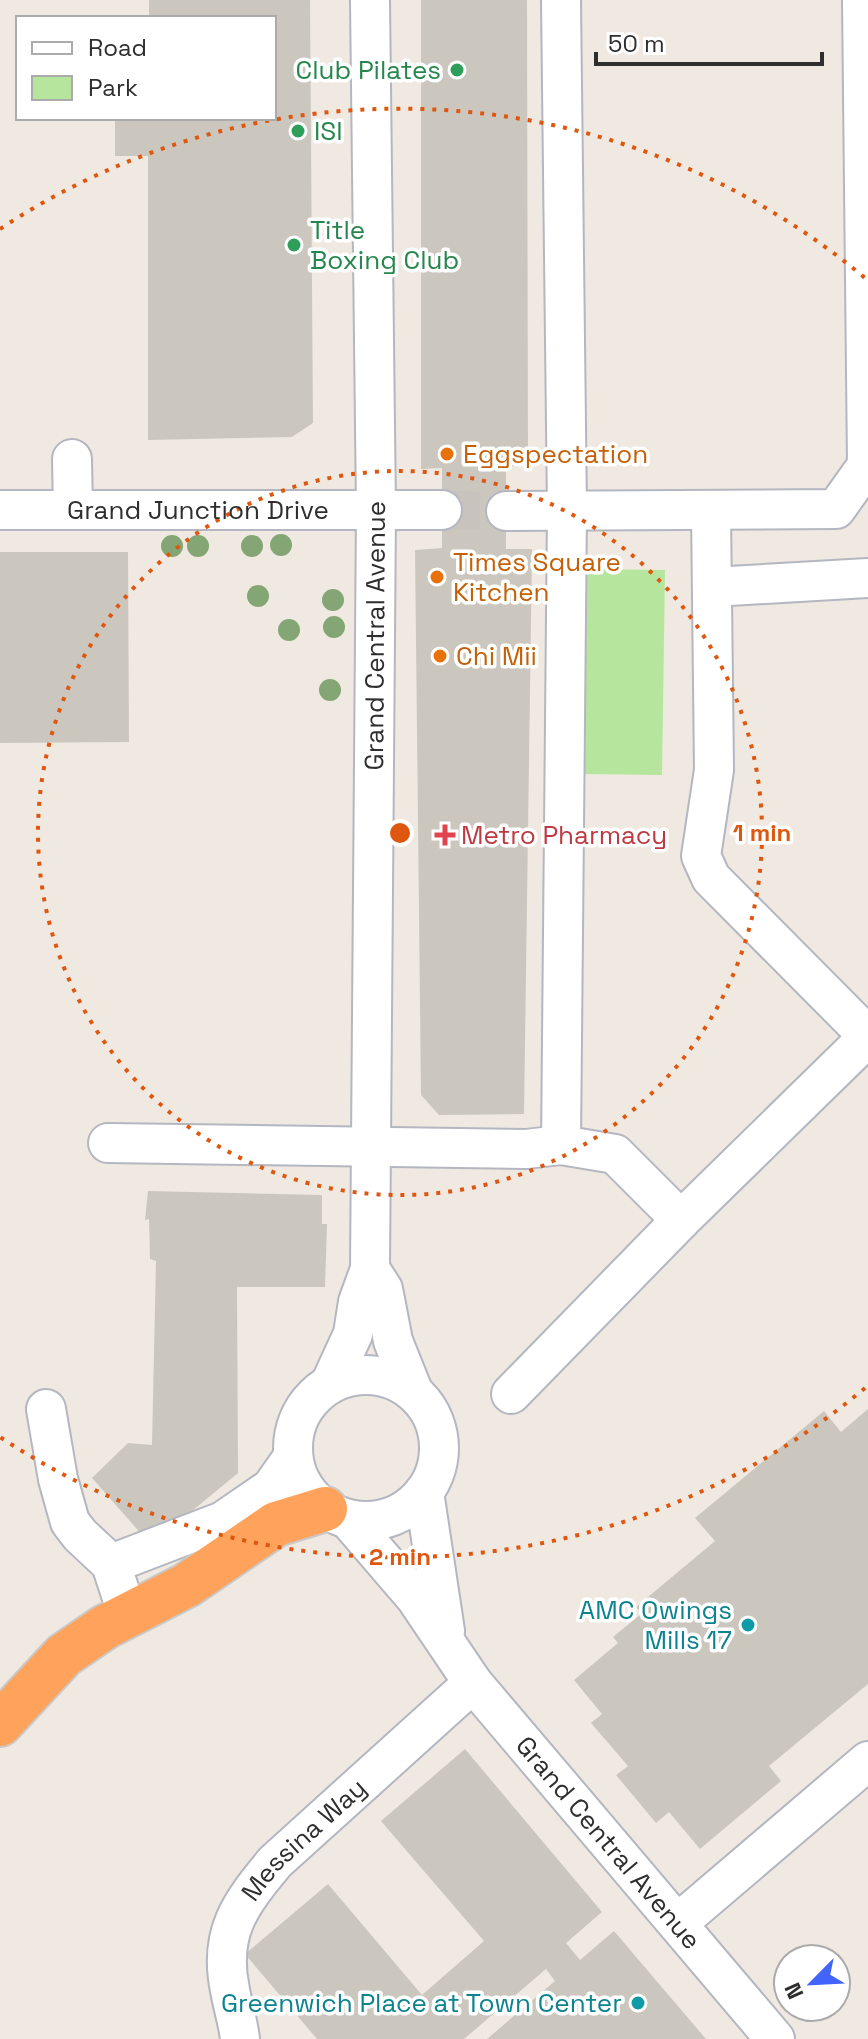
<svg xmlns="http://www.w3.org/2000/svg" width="868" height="2039" font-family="'Space Grotesk',sans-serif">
<rect width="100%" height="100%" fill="#efe9e1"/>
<!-- green -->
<polygon fill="#b6e59e" points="584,569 665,570 662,775 582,774"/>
<!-- building -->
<g fill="#cbc7bf">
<polygon points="149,0 310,0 313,423 292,437 148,440 148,156 115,156 115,118 274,118 274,18 149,18"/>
<polygon points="421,0 527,0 528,462 506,468 506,549 532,549 524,1114 439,1115 421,1095 415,550 442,548 442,468 421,469"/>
<polygon points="0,552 128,552 129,742 0,743"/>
<polygon points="148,1191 322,1195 322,1224 327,1224 325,1287 237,1287 238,1473 151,1545 92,1478 128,1443 152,1445 156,1261 150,1259 149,1219 145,1220"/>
<polygon points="868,1409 868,1684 769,1766 781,1781 700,1849 669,1812 656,1823 616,1775 628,1766 591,1723 602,1714 574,1680 618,1643 613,1637 642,1613 636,1607 715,1541 695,1518 824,1411 841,1432"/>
<polygon points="465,1749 602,1912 566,1943 580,1960 614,1931 706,2039 487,2039 555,1981 546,1969 464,2039 317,2039 245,1954 328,1884 422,1995 484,1941 381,1821"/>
</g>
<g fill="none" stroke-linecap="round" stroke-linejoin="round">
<!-- minor-tunnel -->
<polyline stroke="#c8c4bd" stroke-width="38" stroke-dasharray="38 19" stroke-linecap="butt" points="442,510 506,511"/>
<!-- minor casing -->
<g stroke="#b4b7c1" stroke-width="42">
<g id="minor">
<polyline points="561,0 567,510 561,1145 615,1154 681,1220 868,1037"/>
<polyline points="862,0 867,464"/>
<polyline points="72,459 73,510"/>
<path id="s1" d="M 0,510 L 442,510"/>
<polyline points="506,511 836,509 868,464"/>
<polyline points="711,511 714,770 701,856 711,878 868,1036"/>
<polyline points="712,587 868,578"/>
<polyline points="108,1143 526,1149 561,1145"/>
<polyline points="370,1269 383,1289 393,1341 413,1391"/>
<circle cx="366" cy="1448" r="73"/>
<path id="s2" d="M 330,1384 L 353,1334 L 358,1302 L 370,1269 L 376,511 L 370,0"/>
<polyline points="511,1394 681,1220"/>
<polyline points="46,1409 58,1479 70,1522 80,1535 111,1564 128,1616"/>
<polyline points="424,1492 445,1631"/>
<path id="s3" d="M 348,1519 L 415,1597 L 473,1683 L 775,2039"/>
<polyline points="111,1564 223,1521 271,1488 293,1457"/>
<polyline points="678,1923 868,1761"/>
<path id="s4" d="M 240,2039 C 238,2022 233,2007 230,1990 C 218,1933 240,1904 275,1862 L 473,1683"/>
</g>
</g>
<!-- highway casing -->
<g stroke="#c9c9c9" stroke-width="48">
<polyline id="highway" points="0,1724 64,1655 105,1627 187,1585 276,1524 325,1509"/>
</g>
<!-- minor -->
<use href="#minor" stroke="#fff" stroke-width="38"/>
<!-- highway -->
<use href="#highway" stroke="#ffa35c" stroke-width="44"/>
</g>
<!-- trees -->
<g fill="#84a574">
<circle cx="281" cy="545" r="11"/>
<circle cx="172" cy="546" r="11"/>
<circle cx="198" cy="546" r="11"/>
<circle cx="252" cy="546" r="11"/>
<circle cx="258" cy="596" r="11"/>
<circle cx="333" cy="600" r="11"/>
<circle cx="334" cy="627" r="11"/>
<circle cx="289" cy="630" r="11"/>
<circle cx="330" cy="690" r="11"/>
</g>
<!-- distance rings -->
<g fill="none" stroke="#df570e" stroke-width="4" stroke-dasharray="4 8">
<circle cx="400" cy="833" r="362"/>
<path d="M865 1388A724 724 0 0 1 0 1437M0 229A724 724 0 0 1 865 278"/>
</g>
<!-- markers -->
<g fill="#2e9e5b" stroke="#fff" stroke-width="3">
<circle cx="457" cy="70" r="8"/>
<circle cx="298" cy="131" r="8"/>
<circle cx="294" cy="245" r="8"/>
</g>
<g fill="#e8710a" stroke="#fff" stroke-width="3">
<circle cx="447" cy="454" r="8"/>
<circle cx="437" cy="577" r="8"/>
<circle cx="440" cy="656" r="8"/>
</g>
<path fill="#e0444e" stroke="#fff" stroke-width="3" d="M441 823h8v8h8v8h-8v8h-8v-8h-8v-8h8z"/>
<g fill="#0f9aa8" stroke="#fff" stroke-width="3">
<circle cx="748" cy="1625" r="8"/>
<circle cx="638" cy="2003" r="8"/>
</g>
<g text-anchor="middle" stroke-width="7" stroke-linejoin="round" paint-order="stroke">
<!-- leisure labels -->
<g font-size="26" fill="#27864d" stroke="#fff" text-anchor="start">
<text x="441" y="79" text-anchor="end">Club Pilates</text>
<text x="314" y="140">ISI</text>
<text x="310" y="239">Title<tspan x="310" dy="30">Boxing Club</tspan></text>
</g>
<!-- food labels -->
<g font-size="26" fill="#c56008" stroke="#fff" text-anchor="start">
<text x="463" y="463">Eggspectation</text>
<text x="453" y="571">Times Square<tspan x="453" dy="30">Kitchen</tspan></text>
<text x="456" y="665">Chi Mii</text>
</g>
<!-- street labels -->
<g font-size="26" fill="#2e2e2e" stroke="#fff">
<text dy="9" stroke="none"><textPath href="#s1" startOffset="198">Grand Junction Drive</textPath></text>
<text dy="9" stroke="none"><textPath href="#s2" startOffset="756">Grand Central Avenue</textPath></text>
<text dy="9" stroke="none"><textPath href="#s4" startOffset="228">Messina Way</textPath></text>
<text dy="9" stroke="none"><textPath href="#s3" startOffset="416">Grand Central Avenue</textPath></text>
</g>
<!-- health labels -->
<g font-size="26" fill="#be3a42" stroke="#fff" text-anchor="start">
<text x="461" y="844">Metro Pharmacy</text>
</g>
<!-- culture labels -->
<g font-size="26" fill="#0d838f" stroke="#fff" text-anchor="end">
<text x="732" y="1619">AMC Owings<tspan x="732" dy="30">Mills 17</tspan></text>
<text x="622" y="2012">Greenwich Place at Town Center</text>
</g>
</g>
<circle cx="400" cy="833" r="12" fill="#df570e" stroke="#fff" stroke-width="4"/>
<g font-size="24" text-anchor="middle" font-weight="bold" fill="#df570e" stroke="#fff" stroke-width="7" stroke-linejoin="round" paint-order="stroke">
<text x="762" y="841">1 min</text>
<text x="400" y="1565">2 min</text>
</g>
<!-- legend -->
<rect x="16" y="16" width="260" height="104" fill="#ffffff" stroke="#ababab" stroke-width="2"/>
<rect x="32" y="42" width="40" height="12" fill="#ffffff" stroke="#ababab" stroke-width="2"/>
<text x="88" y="56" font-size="24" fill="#2e2e2e">Road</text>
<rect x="32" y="76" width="40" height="24" fill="#b6e59e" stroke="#ababab" stroke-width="2"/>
<text x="88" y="96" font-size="24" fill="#2e2e2e">Park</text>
<!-- north arrow -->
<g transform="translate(812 1983) rotate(246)"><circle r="38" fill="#ffffff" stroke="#ababab" stroke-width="2"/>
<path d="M0-6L14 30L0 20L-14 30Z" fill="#4264fb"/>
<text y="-12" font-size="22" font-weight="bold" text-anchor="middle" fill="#2e2e2e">N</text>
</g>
<!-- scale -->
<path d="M596 52v12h226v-12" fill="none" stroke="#2e2e2e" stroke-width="4"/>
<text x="608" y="52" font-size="24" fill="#2e2e2e" stroke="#ffffff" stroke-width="6" paint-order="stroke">50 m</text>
</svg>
